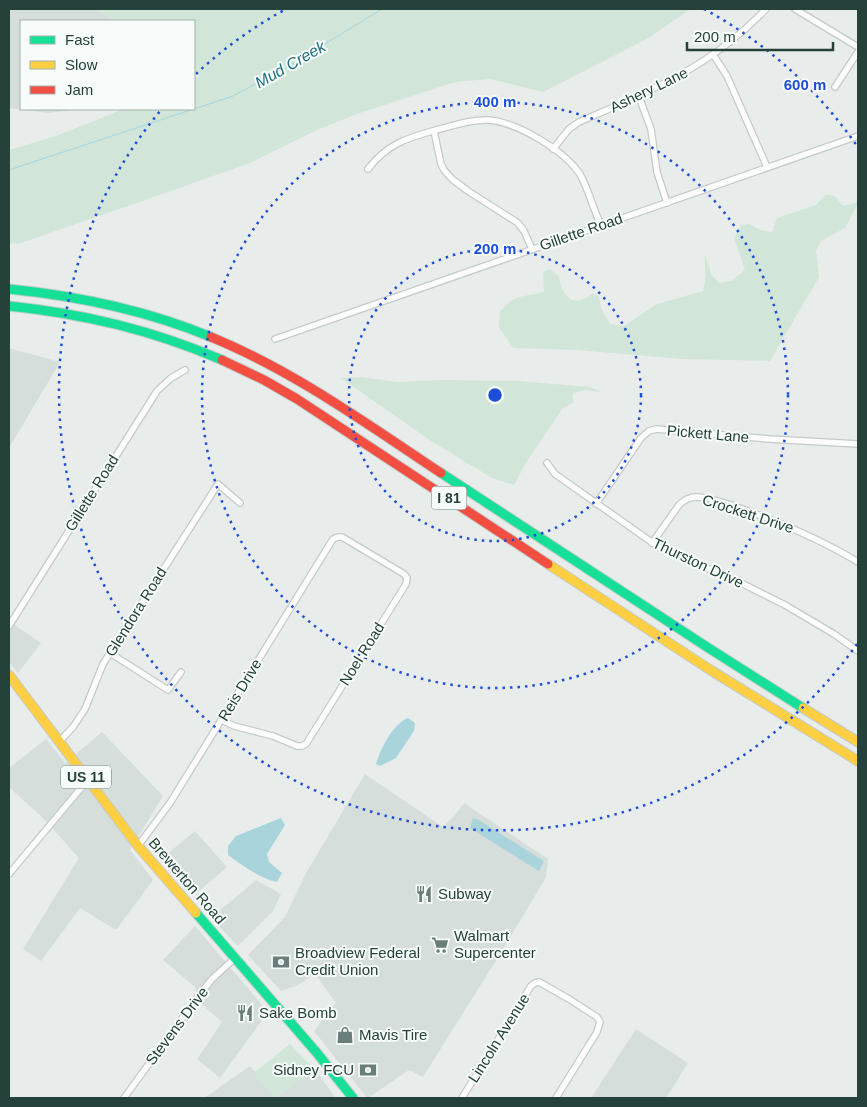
<svg xmlns="http://www.w3.org/2000/svg" width="867" height="1107" font-family="Arial,sans-serif">
<rect width="100%" height="100%" fill="#e8edeb"/>
<!-- built -->
<g fill="#d6dedb">
<polygon points="9,9 95,9 116,21 21,21 21,109 81,109 49,113 9,108"/>
<polygon points="9,348 60,362 9,448"/>
<polygon points="12,623 41,643 18,673 9,662 9,629"/>
<polygon points="102,732 163,796 130,850 153,880 116,930 80,908 41,961 23,949 79,858 44,819 9,787 9,768 46,739 65,763"/>
<polygon points="365,774 443,827 455,815 464,803 548,859 546,877 502,951 423,1077 409,1070 368,1098 367,1098 314,1031 336,1003 315,974 298,985 281,991 248,955 285,917 306,873"/>
<polygon points="195,831 227,867 192,897 160,860"/>
<polygon points="256,880 281,894 273,911 238,946 211,918"/>
<polygon points="195,926 268,1012 220,1078 197,1059 222,1022 197,1000 195,987 163,960"/>
<polygon points="636,1029 688,1063 666,1098 591,1098"/>
<polygon points="250,1066 277,1097 313,1067 336,1098 204,1098"/>
</g>
<!-- green -->
<g fill="#d1e6d8">
<polygon points="95,9 691,9 647,39 543,92 490,79 455,82 357,114 317,130 250,163 171,191 21,243 9,244 9,150 56,136 124,109 194,109 194,79 200,76 194,73 194,21 116,21"/>
<path d="M 826,194 L 835,196 L 843,206 L 858,202 L 858,204 L 845,228 L 821,241 L 816,251 L 819,277 L 770,361 L 683,359 L 576,350 L 513,348 L 499,327 L 500,312 C 507,304 512,298 524,296 C 531,294 537,295 544,291 L 543,272 L 550,269 L 559,276 C 562,296 573,310 593,293 L 599,297 L 601,308 L 610,324 L 624,326 L 657,304 L 703,291 C 707,278 704,267 705,254 L 711,274 L 719,283 L 731,281 L 745,270 L 734,238 L 741,225 L 749,224 L 761,230 L 772,232 L 777,218 L 816,205 Z"/>
<polygon points="361,377 397,382 442,380 518,381 590,387 601,392 585,390 573,393 573,403 563,408 527,461 514,485 492,478 431,441 341,378"/>
<polygon points="290,1044 314,1069 275,1098 256,1077 255,1072"/>
</g>
<!-- water -->
<g fill="#a9d4db">
<path d="M 408,718 L 415,723 L 414,731 L 396,758 L 380,766 L 376,764 C 380,749 393,724 408,718 Z"/>
<path d="M 281,818 L 285,825 L 267,854 L 269,862 L 282,873 L 277,882 C 259,878 243,866 228,855 L 228,846 L 236,836 Z"/>
<polygon points="473,818 477,819 544,861 539,871 470,828"/>
</g>
<g fill="none" stroke-linecap="round" stroke-linejoin="round">
<!-- stream -->
<polyline stroke="#a9d4db" stroke-width="1" points="9,170 233,96 284,69 382,9"/>
<!-- street casing -->
<g stroke="#c5cac8" stroke-width="8">
<g id="street">
<polyline points="795,9 858,47"/>
<polyline points="714,56 727,76 767,167"/>
<polyline points="835,87 858,52"/>
<polyline points="639,97 651,129 657,172 667,203"/>
<polyline points="434,131 441,164 444,170 452,179 468,191 518,223 524,231 532,249"/>
<path d="M 553,149 L 569,129 L 579,122 C 651,91 711,67 766,9"/>
<path d="M 368,169 C 387,144 407,138 436,130 C 453,126 471,119 488,120 C 517,122 566,151 581,176 C 589,191 593,209 601,225"/>
<polyline points="275,339 858,136"/>
<polyline points="547,463 555,474 660,548 739,582 785,605 834,634 858,651"/>
<polyline points="596,504 641,438 649,431 656,429 769,439 858,444"/>
<path d="M 652,543 L 679,505 C 684,500 689,497 696,497 C 709,497 724,503 737,507 C 779,522 820,539 858,562"/>
<polyline points="9,626 157,391 171,378 185,370"/>
<polyline points="110,653 168,690 181,672"/>
<polyline points="59,742 73,727 85,709 103,664 218,484 240,503"/>
<polyline points="138,846 170,803 333,539 338,537 342,537 404,574 407,578 406,584 306,744 302,746 297,746 273,736 234,726 222,720"/>
<polyline points="9,874 81,788 90,783"/>
<polyline points="124,1098 200,994 212,979 235,958"/>
<polyline points="462,1098 531,986 535,983 539,982 569,999 597,1017 600,1022 597,1032 556,1098"/>
</g>
</g>
<!-- fast casing -->
<g stroke="#c3ccc9" stroke-width="11">
<g id="fast">
<path d="M 9,289 C 78,296 146,310 211,337"/>
<path d="M 9,306 C 85,314 152,330 222,360"/>
<polyline points="441,473 707,647 803,708"/>
<polyline points="196,913 317,1053 353,1098"/>
</g>
</g>
<!-- slow casing -->
<g stroke="#c3ccc9" stroke-width="11">
<g id="slow">
<polyline points="548,564 712,671 858,761"/>
<polyline points="9,675 138,846 196,913"/>
<polyline points="803,708 858,742"/>
</g>
</g>
<!-- jam casing -->
<g stroke="#c3ccc9" stroke-width="11">
<g id="jam">
<path d="M 211,337 C 294,371 367,424 441,473"/>
<polyline points="222,360 264,380 297,399 548,564"/>
</g>
</g>
<!-- street -->
<use href="#street" stroke="#fcfcfc" stroke-width="5.5"/>
<!-- fast -->
<use href="#fast" stroke="#16e098" stroke-width="9"/>
<!-- slow -->
<use href="#slow" stroke="#ffcf43" stroke-width="9"/>
<!-- jam -->
<use href="#jam" stroke="#f24e42" stroke-width="9"/>
</g>
<!-- distance rings -->
<g fill="none" stroke="#1d4ed8" stroke-width="2.5" stroke-dasharray="2.5 5">
<circle cx="495" cy="395" r="146"/>
<circle cx="495" cy="395" r="293"/>
<path d="M857 644A439 439 0 1 1 161 110M196 74A439 439 0 0 1 286 9M704 9A439 439 0 0 1 857 146"/>
</g>
<!-- icons -->
<defs>
<g id="restaurant-bare" transform="scale(1.35)"><path d="M-5-6h1v4h1v-4h1v4h1v-4h1v5L-1.5 .5V6h-2V.5L-5-1ZM5-6V6H3V1.5H1.5Q1.5-4 5-6Z" fill="#697e78" stroke="#f7fbf9" stroke-width="2.5" paint-order="stroke"/></g>
<g id="supermarket-bare" transform="scale(1.35)"><path d="M-6-5.5h2.5l.6 2H6L4.5 2H-2.5L-4.4-4H-6ZM-1.5 3.2a1.3 1.3 0 1 0 .1 0ZM3 3.2a1.3 1.3 0 1 0 .1 0Z" fill="#697e78" stroke="#f7fbf9" stroke-width="2.5" paint-order="stroke"/></g>
<g id="bank-bare" transform="scale(1.35)"><path d="M-6-4H6V4H-6ZM0-2.3a2.3 2.3 0 1 0 0 4.6a2.3 2.3 0 1 0 0-4.6Z" fill="#697e78" stroke="#f7fbf9" stroke-width="2.5" paint-order="stroke"/></g>
<g id="shop-bare" transform="scale(1.35)"><path d="M-5-2.5h2.3a2.7 3.5 0 0 1 5.4 0H5L5.5 6h-11ZM-1.5-2.5h3a1.5 2.3 0 0 0-3 0Z" fill="#697e78" stroke="#f7fbf9" stroke-width="2.5" paint-order="stroke"/></g>
</defs>
<g fill-rule="evenodd">
<use href="#restaurant-bare" x="424" y="894"/>
<use href="#supermarket-bare" x="440" y="945"/>
<use href="#bank-bare" x="281" y="962"/>
<use href="#restaurant-bare" x="245" y="1013"/>
<use href="#shop-bare" x="345" y="1035"/>
<use href="#bank-bare" x="368" y="1070"/>
</g>
<g text-anchor="middle" stroke-width="4" stroke-linejoin="round" paint-order="stroke">
<!-- shield labels -->
<g fill="#f7fbf9" stroke="#637a73" stroke-width="1">
<rect x="431.5" y="486.5" width="35" height="23" rx="4"/>
<rect x="61" y="765.5" width="50" height="23" rx="4"/>
</g>
<g font-size="14" font-weight="bold" fill="#24423a">
<text x="449" y="503">I 81</text>
<text x="86" y="782">US 11</text>
</g>
<!-- street labels -->
<g font-size="15" fill="#24423a" stroke="#f7fbf9">
<text transform="translate(649 90) rotate(-26)" y="5">Ashery Lane</text>
<text transform="translate(581 232) rotate(-19)" y="5">Gillette Road</text>
<text transform="translate(708 434) rotate(5)" y="5">Pickett Lane</text>
<text transform="translate(92 493) rotate(-58)" y="5">Gillette Road</text>
<text transform="translate(748 514) rotate(18)" y="5">Crockett Drive</text>
<text transform="translate(698 563) rotate(25)" y="5">Thurston Drive</text>
<text transform="translate(136 612) rotate(-58)" y="5">Glendora Road</text>
<text transform="translate(362 654) rotate(-58)" y="5">Noel Road</text>
<text transform="translate(240 690) rotate(-59)" y="5">Reis Drive</text>
<text transform="translate(187 881) rotate(49)" y="5">Brewerton Road</text>
<text transform="translate(177 1026) rotate(-53)" y="5">Stevens Drive</text>
<text transform="translate(499 1038) rotate(-58)" y="5">Lincoln Avenue</text>
</g>
<!-- poi labels -->
<g font-size="15" fill="#24423a" stroke="#f7fbf9" text-anchor="start">
<text x="438" y="899">Subway</text>
<text x="454" y="941">Walmart<tspan x="454" dy="17">Supercenter</tspan></text>
<text x="295" y="958">Broadview Federal<tspan x="295" dy="17">Credit Union</tspan></text>
<text x="259" y="1018">Sake Bomb</text>
<text x="359" y="1040">Mavis Tire</text>
<text x="354" y="1075" text-anchor="end">Sidney FCU</text>
</g>
<!-- water labels -->
<g font-size="16" font-style="italic" fill="#1c6f80" stroke="#f7fbf9">
<text transform="translate(290 64) rotate(-30)" y="6">Mud Creek</text>
</g>
</g>
<circle cx="495" cy="395" r="8" fill="#1d4ed8" stroke="#f7fbf9" stroke-width="2.5"/>
<g font-size="15" text-anchor="middle" font-weight="bold" fill="#1d4ed8" stroke="#f7fbf9" stroke-width="4" stroke-linejoin="round" paint-order="stroke">
<text x="805" y="90">600 m</text>
<text x="495" y="107">400 m</text>
<text x="495" y="254">200 m</text>
</g>
<!-- border -->
<rect width="867" height="1107" fill="none" stroke="#24423a" stroke-width="20"/>
<!-- legend -->
<rect x="20" y="20" width="175" height="90" fill="#f7fbf9" stroke="#a3b1ad"/>
<rect x="30" y="36" width="25" height="8" fill="#16e098" stroke="#a3b1ad"/>
<text x="65" y="45" font-size="15" fill="#24423a">Fast</text>
<rect x="30" y="61" width="25" height="8" fill="#ffcf43" stroke="#a3b1ad"/>
<text x="65" y="70" font-size="15" fill="#24423a">Slow</text>
<rect x="30" y="86" width="25" height="8" fill="#f24e42" stroke="#a3b1ad"/>
<text x="65" y="95" font-size="15" fill="#24423a">Jam</text>
<!-- scale -->
<path d="M687 42v8h146v-8" fill="none" stroke="#24423a" stroke-width="2.5"/>
<text x="694" y="42" font-size="15" fill="#24423a" stroke="#f7fbf9" stroke-width="4" paint-order="stroke">200 m</text>
</svg>
